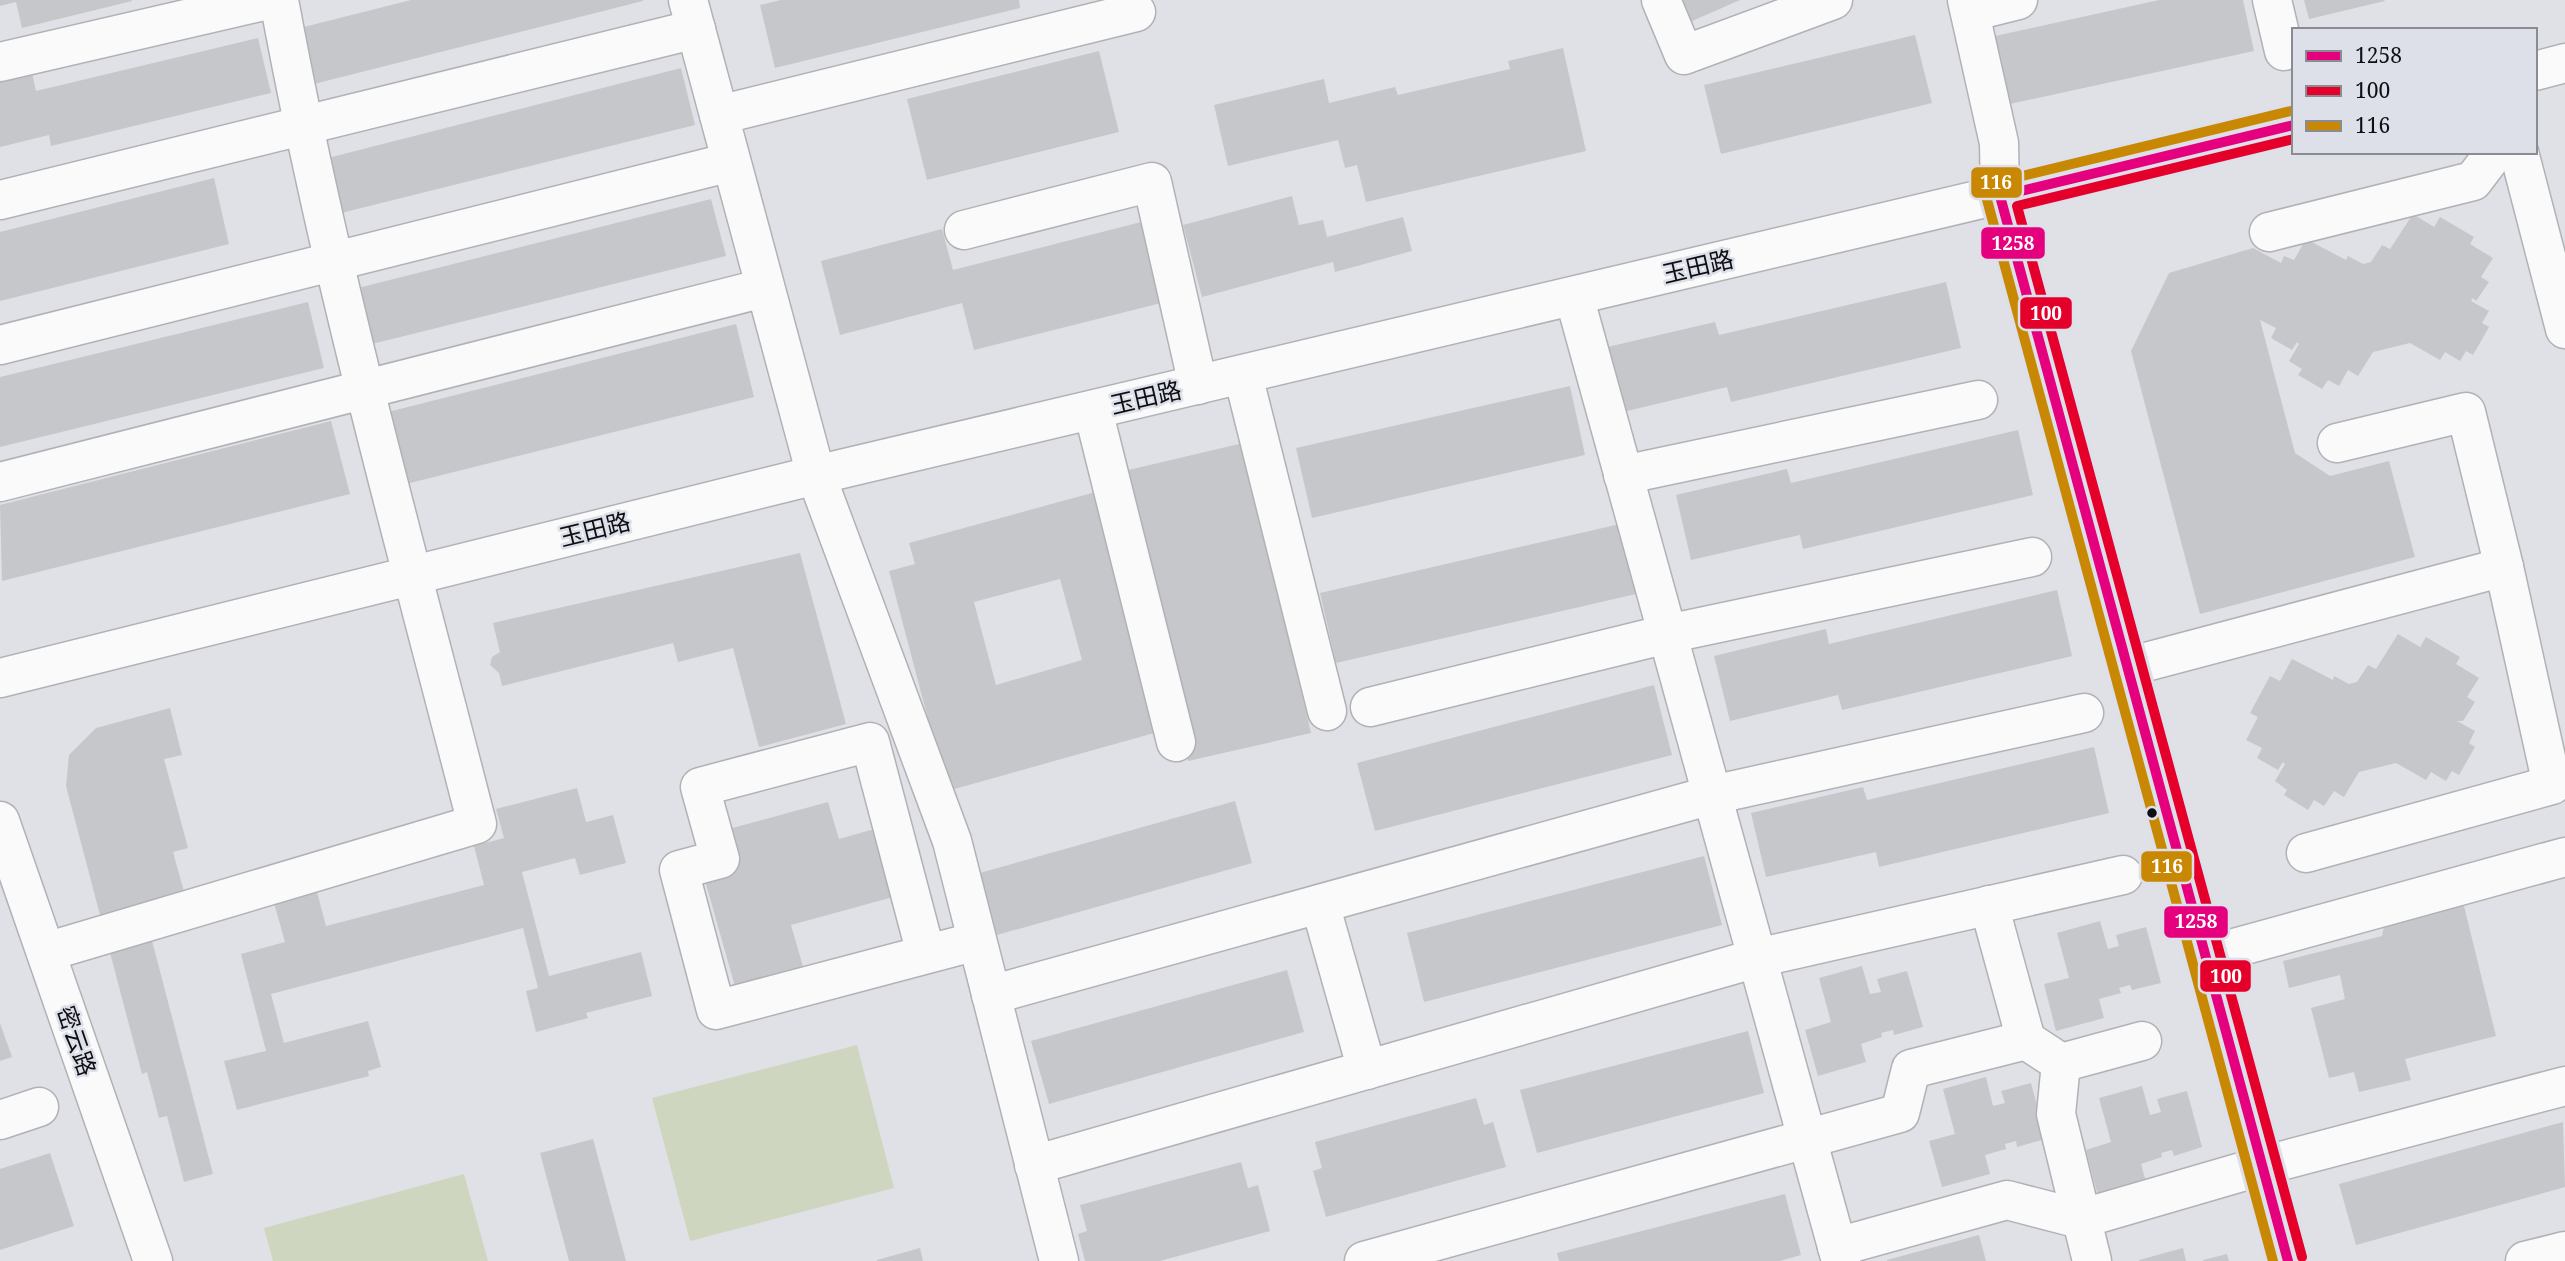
<svg xmlns="http://www.w3.org/2000/svg" width="2565" height="1261" font-family="'Noto Serif','Noto Sans SC',serif">
<rect width="100%" height="100%" fill="#e0e1e6"/>
<!-- green -->
<g fill="#cfd6c0">
<polygon points="857,1045 894,1188 690,1241 652,1098"/>
<polygon points="464,1174 488,1261 273,1261 264,1228"/>
</g>
<!-- building -->
<g fill="#c6c7ca" fill-rule="evenodd">
<polygon points="0,0 132,0 132,1 22,28 16,2 0,6"/>
<polygon points="411,0 643,0 643,1 310,85 296,29"/>
<polygon points="781,0 1019,0 1020,8 775,68 760,5"/>
<polygon points="1672,0 1740,0 1683,25"/>
<polygon points="2159,0 2243,0 2254,51 2010,104 1995,36"/>
<polygon points="2304,0 2384,0 2385,1 2309,19"/>
<polygon points="1915,35 1932,103 1721,154 1704,85"/>
<polygon points="258,38 271,93 51,146 49,135 0,147 0,80 32,73 36,91"/>
<polygon points="1563,48 1586,151 1366,202 1357,165 1345,168 1338,140 1228,166 1214,105 1324,79 1329,103 1395,87 1398,95 1510,69 1508,61"/>
<polygon points="1099,51 1119,132 927,180 907,99"/>
<polygon points="681,68 695,125 341,213 328,158"/>
<polygon points="214,178 229,244 0,301 0,232"/>
<polygon points="1292,196 1299,225 1323,220 1327,237 1403,217 1412,251 1335,272 1333,262 1202,297 1183,225"/>
<polygon points="711,199 726,256 372,344 358,288"/>
<polygon points="2413,214 2434,227 2440,217 2474,237 2470,244 2493,258 2481,277 2489,282 2476,301 2473,298 2471,301 2489,311 2482,323 2489,327 2473,355 2466,351 2460,361 2445,352 2440,360 2410,343 2373,352 2358,376 2348,370 2339,386 2328,380 2322,389 2298,375 2302,369 2289,361 2299,344 2297,342 2292,350 2271,338 2276,328 2260,320 2295,453 2330,476 2389,461 2415,557 2200,614 2131,351 2169,273 2253,248 2281,263 2284,256 2294,260 2306,239 2346,260 2348,256 2363,264 2371,262 2382,245 2390,249"/>
<polygon points="1145,221 1165,302 974,350 962,303 840,335 821,261 942,229 953,270"/>
<polygon points="1946,282 1961,348 1731,402 1727,387 1619,413 1603,348 1715,322 1719,335"/>
<polygon points="308,302 324,368 0,447 0,377"/>
<polygon points="736,324 754,397 406,484 388,412"/>
<polygon points="1570,386 1585,455 1312,518 1296,448"/>
<polygon points="331,421 350,494 2,581 0,505"/>
<polygon points="2018,430 2033,495 1803,549 1800,535 1691,560 1676,495 1787,469 1791,483"/>
<polygon points="1243,443 1311,733 1188,761 1120,472"/>
<path d="M 1099,491 L 1165,730 L 947,791 L 889,571 L 915,564 L 909,543 ZM 1060,579 L 1082,660 L 996,685 L 974,602 Z"/>
<polygon points="1620,524 1636,594 1336,663 1320,593"/>
<polygon points="800,553 846,724 759,747 733,648 678,662 673,643 502,686 499,673 490,665 492,657 500,652 493,623"/>
<polygon points="2057,590 2072,656 1842,710 1838,695 1730,721 1714,656 1826,629 1829,644"/>
<polygon points="2398,634 2420,647 2426,637 2460,657 2456,664 2479,678 2467,697 2475,702 2463,721 2457,721 2475,731 2469,743 2475,747 2459,775 2452,771 2446,781 2431,772 2426,780 2396,763 2359,772 2344,797 2334,791 2324,806 2314,800 2308,810 2284,795 2287,790 2275,781 2285,764 2283,762 2278,770 2257,758 2262,748 2246,740 2258,717 2250,713 2270,676 2280,681 2292,659 2333,680 2334,676 2349,684 2357,682 2368,665 2376,669"/>
<polygon points="1654,685 1672,755 1375,831 1357,763"/>
<polygon points="170,708 182,755 164,759 188,848 173,852 186,899 144,910 213,1174 184,1182 167,1116 159,1118 147,1072 142,1074 66,786 69,755 96,728"/>
<polygon points="2094,747 2109,813 1879,867 1876,852 1766,877 1751,813 1863,787 1867,800"/>
<polygon points="577,788 586,822 613,815 626,863 580,875 575,858 522,872 549,976 641,952 652,996 586,1013 588,1018 536,1032 526,991 538,988 523,928 271,994 284,1043 368,1021 381,1067 368,1071 369,1076 237,1110 224,1061 266,1051 241,954 285,942 274,903 317,892 326,926 484,885 474,846 504,838 496,809"/>
<polygon points="1235,801 1252,863 997,935 980,873"/>
<polygon points="828,802 839,839 878,828 897,896 791,925 806,977 738,997 704,877 725,830"/>
<polygon points="1704,856 1722,925 1424,1002 1407,933"/>
<polygon points="2463,902 2496,1036 2405,1059 2411,1080 2359,1092 2354,1072 2329,1078 2311,1008 2345,999 2340,975 2289,988 2283,961 2382,936 2385,922"/>
<polygon points="2100,921 2108,949 2119,946 2116,935 2146,927 2161,983 2132,990 2130,985 2119,988 2121,993 2099,999 2104,1018 2056,1031 2044,984 2069,978 2057,933"/>
<polygon points="1862,966 1870,994 1881,992 1877,979 1907,971 1923,1027 1894,1035 1893,1030 1881,1033 1882,1037 1861,1044 1866,1062 1818,1076 1805,1030 1831,1022 1819,978"/>
<polygon points="1287,970 1304,1032 1049,1104 1031,1041"/>
<polygon points="0,1023 12,1057 0,1061"/>
<polygon points="1748,1031 1764,1093 1537,1153 1520,1090"/>
<polygon points="1986,1077 1993,1106 2005,1103 2001,1091 2031,1083 2046,1139 2017,1147 2016,1141 2005,1144 2006,1149 1985,1155 1990,1174 1942,1187 1929,1141 1955,1134 1943,1089"/>
<polygon points="2142,1086 2150,1115 2161,1112 2157,1099 2187,1091 2202,1147 2174,1156 2172,1150 2161,1153 2162,1157 2141,1164 2146,1182 2098,1196 2086,1150 2111,1142 2099,1098"/>
<polygon points="1476,1098 1484,1125 1493,1122 1506,1167 1326,1217 1313,1171 1322,1168 1315,1142"/>
<polygon points="2563,1122 2565,1187 2356,1245 2339,1184"/>
<polygon points="593,1139 626,1261 569,1261 540,1153"/>
<polygon points="50,1153 74,1226 0,1250 0,1169"/>
<polygon points="1241,1162 1248,1188 1258,1185 1270,1231 1160,1261 1085,1261 1078,1234 1087,1231 1080,1205"/>
<polygon points="1785,1194 1801,1255 1780,1261 1559,1261 1557,1253"/>
<polygon points="1979,1235 1986,1261 1887,1261 1887,1260"/>
<polygon points="920,1248 923,1261 877,1261 877,1260"/>
<polygon points="2183,1248 2186,1261 2139,1261 2139,1260"/>
<polygon points="2227,1254 2229,1261 2203,1261 2203,1260"/>
</g>
<g fill="none" stroke-linecap="round" stroke-linejoin="round">
<!-- minor casing -->
<g stroke="#b1b2b6" stroke-width="41">
<g id="minor">
<polyline points="688,0 816,475 952,841 1059,1261"/>
<polyline points="1661,0 1684,55 1833,0"/>
<polyline points="1967,0 1999,143 2000,196 2288,1261"/>
<polyline points="2272,0 2284,51"/>
<polyline points="1970,12 2018,0"/>
<polyline points="0,62 268,0"/>
<polyline points="2535,71 2565,63"/>
<polyline points="719,115 1136,12"/>
<polyline points="2519,152 2565,329"/>
<polyline points="0,200 696,29"/>
<polyline points="964,230 1152,182 1198,385"/>
<polyline points="2269,232 2473,181 2495,152"/>
<polyline points="1574,296 1841,1261"/>
<polyline points="0,345 731,162"/>
<polyline points="1243,375 1327,711"/>
<polyline points="1093,410 1176,742"/>
<polyline points="2337,443 2466,412 2504,567"/>
<polyline points="1623,475 1978,400"/>
<polyline points="0,482 764,288"/>
<polyline points="2127,667 2504,567 2552,785 2306,853"/>
<polyline points="0,678 816,475 2294,125"/>
<polyline points="1370,707 1667,634 2032,557"/>
<polyline points="0,821 153,1261"/>
<polyline points="1320,904 1367,1070"/>
<polyline points="1989,905 2026,1040"/>
<path d="M 46,952 L 477,824 C 407,551 330,278 279,0"/>
<polyline points="926,954 870,742 700,787 720,859 679,870 716,1010 977,941"/>
<polyline points="2205,956 2565,857"/>
<polyline points="991,995 1712,795 2084,713"/>
<polyline points="2061,1063 2056,1114 2092,1261"/>
<polyline points="0,1120 39,1107"/>
<polyline points="1034,1165 1757,958 2123,875"/>
<polyline points="1837,1247 2007,1200 2080,1219 2262,1166 2565,1086"/>
<polyline points="1364,1261 1900,1113 1911,1069 2026,1040 2061,1063 2142,1041"/>
<polyline points="2525,1261 2565,1251"/>
</g>
</g>
<!-- minor -->
<use href="#minor" stroke="#fafafb" stroke-width="38"/>
<!-- bus-1 casing -->
<g stroke="#dddfe9" stroke-width="16">
<polyline id="bus-1" points="2288,1261 2000,196 2294,125"/>
</g>
<!-- bus-2 casing -->
<g stroke="#dddfe9" stroke-width="16">
<polyline id="bus-2" points="2294,139 2017,206 2302,1257"/>
</g>
<!-- bus-3 casing -->
<g stroke="#dddfe9" stroke-width="16">
<polyline id="bus-3" points="2273,1261 1986,196 1990,187 1997,182 2291,111"/>
</g>
<!-- bus-1 -->
<use href="#bus-1" stroke="#e5007d" stroke-width="10"/>
<!-- bus-2 -->
<use href="#bus-2" stroke="#e4002b" stroke-width="10"/>
<!-- bus-3 -->
<use href="#bus-3" stroke="#c88804" stroke-width="10"/>
</g>
<!-- markers -->
<circle fill="#0e0f12" stroke="#dddfe9" stroke-width="2.5" cx="2152" cy="813" r="6"/>
<g text-anchor="middle" stroke-width="5" stroke-linejoin="round" paint-order="stroke">
<!-- street labels -->
<g font-size="24" fill="#0e0f12" stroke="#dddfe9">
<text transform="translate(1698 267) rotate(-13)" y="8">玉田路</text>
<text transform="translate(1146 398) rotate(-13)" y="8">玉田路</text>
<text transform="translate(595 530) rotate(-14)" y="8">玉田路</text>
<text transform="translate(76 1041) rotate(71)" y="8">密云路</text>
</g>
</g>
<g stroke="#dddfe9" stroke-width="2.5">
<rect x="1970" y="166" width="53" height="33" rx="7" fill="#c88804"/>
<rect x="1980" y="226" width="66" height="34" rx="7" fill="#e5007d"/>
<rect x="2019" y="296" width="54" height="34" rx="7" fill="#e4002b"/>
<rect x="2140" y="850" width="53" height="33" rx="7" fill="#c88804"/>
<rect x="2163" y="905" width="66" height="34" rx="7" fill="#e5007d"/>
<rect x="2199" y="959" width="53" height="34" rx="7" fill="#e4002b"/>
</g>
<g font-size="19" text-anchor="middle" font-weight="bold" fill="#fff">
<text x="1996" y="189">116</text>
<text x="2013" y="250">1258</text>
<text x="2046" y="320">100</text>
<text x="2167" y="873">116</text>
<text x="2196" y="928">1258</text>
<text x="2226" y="983">100</text>
</g>
<!-- legend -->
<rect x="2292" y="28" width="245" height="126" fill="#dddfe9" stroke="#8a8c93" stroke-width="2"/>
<rect x="2306" y="51" width="35" height="10" fill="#e5007d" stroke="#8a8c93" stroke-width="2"/>
<text x="2355" y="63" font-size="21" fill="#0e0f12">1258</text>
<rect x="2306" y="86" width="35" height="10" fill="#e4002b" stroke="#8a8c93" stroke-width="2"/>
<text x="2355" y="98" font-size="21" fill="#0e0f12">100</text>
<rect x="2306" y="121" width="35" height="10" fill="#c88804" stroke="#8a8c93" stroke-width="2"/>
<text x="2355" y="133" font-size="21" fill="#0e0f12">116</text>
</svg>
